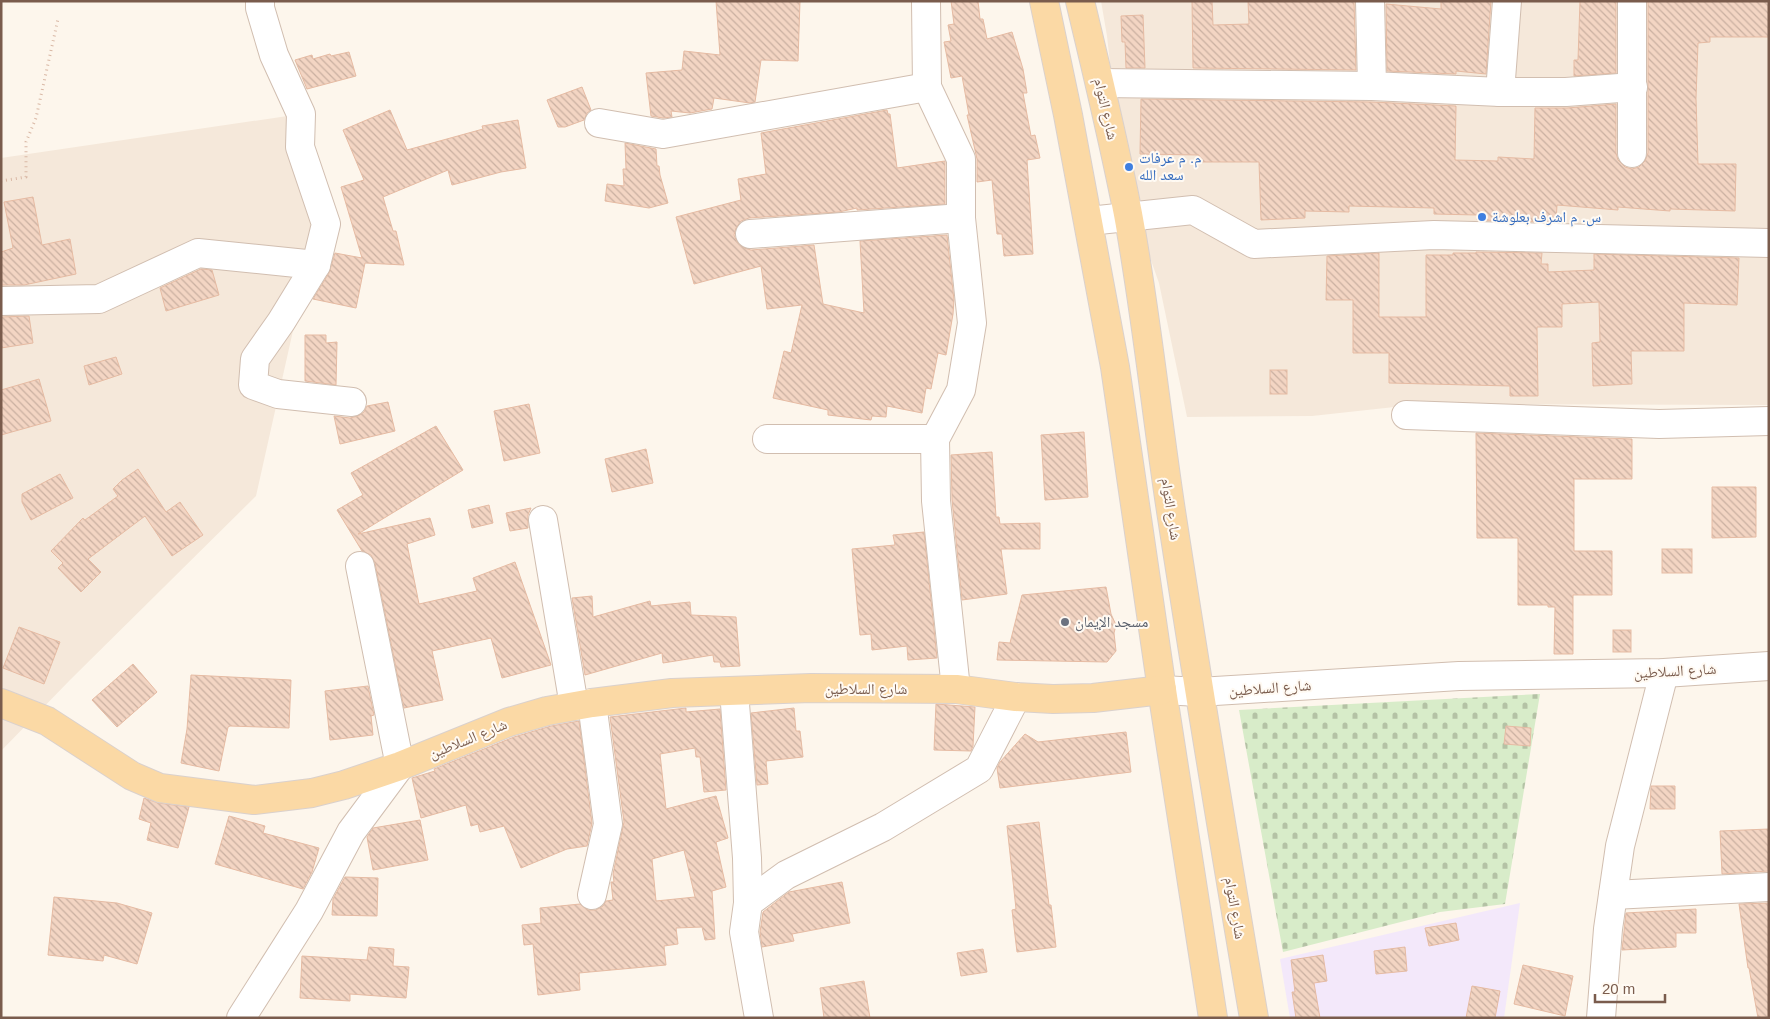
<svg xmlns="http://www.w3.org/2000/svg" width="1770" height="1019" font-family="Arial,'Noto Naskh Arabic',sans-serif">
<defs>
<pattern id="cemetery-stones" width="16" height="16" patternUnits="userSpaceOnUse" patternTransform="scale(1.25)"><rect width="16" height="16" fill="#d8ecc9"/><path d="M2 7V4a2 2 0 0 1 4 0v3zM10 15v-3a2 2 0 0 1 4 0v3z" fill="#b4c2a5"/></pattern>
<pattern id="building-back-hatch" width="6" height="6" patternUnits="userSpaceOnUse" patternTransform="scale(1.25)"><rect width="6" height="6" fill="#f3d5c3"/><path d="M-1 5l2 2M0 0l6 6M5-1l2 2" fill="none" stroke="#cab0a1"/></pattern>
</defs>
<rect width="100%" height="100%" fill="#fdf6ec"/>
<!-- residential -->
<g fill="#f5e8da">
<polygon points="1101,1 1769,1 1769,405 1422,404 1312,416 1187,417 1159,283 1123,181 1107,36"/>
<polygon points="301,114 320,210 256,496 70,680 1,751 1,158"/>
</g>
<!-- education -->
<polygon fill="#f3e8fa" points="1520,903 1504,1018 1290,1018 1280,959"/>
<!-- cemetery -->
<polygon fill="url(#cemetery-stones)" points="1540,694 1505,904 1440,912 1283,952 1239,710"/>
<!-- building -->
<g fill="url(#building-back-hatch)" stroke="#e6bba3" fill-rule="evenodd">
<polygon points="716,1 800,1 798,61 761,60 755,102 750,103 714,98 712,109 690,113 671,111 672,117 663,118 651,116 646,73 682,70 684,51 720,55"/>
<polygon points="951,1 978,1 980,19 983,19 987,39 1012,32 1023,69 1027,93 1023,93 1031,136 1035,135 1040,158 1027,160 1033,254 1004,256 1002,234 997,234 992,180 977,182 977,159 967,115 969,115 962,76 951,78 944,42 951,41 948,25 954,24"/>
<polygon points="1192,1 1212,1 1213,25 1249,24 1248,1 1354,1 1356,70 1193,68"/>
<polygon points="1441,1 1491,1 1486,74 1456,71 1456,74 1387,71 1386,4 1441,9"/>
<polygon points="1580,1 1616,1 1616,73 1574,76 1574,60 1578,60"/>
<polygon points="1648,1 1769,1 1769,37 1710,37 1710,42 1698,43 1696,98 1698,164 1736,164 1735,211 1670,209 1670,211 1618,207 1618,210 1557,205 1556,222 1477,220 1477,215 1434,214 1434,208 1349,206 1349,212 1305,211 1305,218 1261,220 1259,162 1199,162 1199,155 1140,154 1141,99 1372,102 1456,106 1455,160 1498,161 1498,157 1534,159 1535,108 1567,108 1616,104 1616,153 1618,160 1625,167 1632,169 1639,167 1645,161 1648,153"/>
<polygon points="1143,15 1145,68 1126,68 1125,42 1122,42 1121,16"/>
<polygon points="349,52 356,76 307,89 295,60 312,55 313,59 330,54 331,56"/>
<polygon points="582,87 591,110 587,113 584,120 565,127 558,127 547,100"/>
<polygon points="390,110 407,150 483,129 482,126 518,120 526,168 501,172 452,185 448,170 383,197 393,231 396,231 404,265 365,263 356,308 313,299 329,273 335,253 362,258 341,187 364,180 343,130"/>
<polygon points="887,110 888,114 890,114 897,168 945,161 945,204 857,210 857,208 839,212 749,218 741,221 736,228 734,235 737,242 744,248 751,250 814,245 823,304 864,313 860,241 947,235 954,300 953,314 946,355 938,353 931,389 926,388 922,413 887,406 886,417 872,416 871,420 828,415 828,410 773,398 784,351 791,353 802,305 767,309 761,266 694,284 676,217 741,200 738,179 766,174 761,133"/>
<polygon points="625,143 656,149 657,166 659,166 660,175 668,203 649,208 605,201 607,184 624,186 623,169 626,169"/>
<polygon points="33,197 42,245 70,239 76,274 24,285 1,285 1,252 13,248 4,202"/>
<polygon points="1476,252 1542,253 1541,264 1548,264 1548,272 1594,270 1594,254 1739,258 1737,305 1684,303 1684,351 1631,351 1632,384 1593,386 1592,343 1600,342 1599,302 1562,304 1562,327 1537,327 1538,396 1510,396 1510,386 1389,383 1389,353 1353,353 1353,300 1326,300 1327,256 1379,253 1379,317 1426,317 1426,255 1453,255 1453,253 1476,253"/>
<polygon points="201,269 212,270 219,295 166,311 160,288"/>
<polygon points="29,316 33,343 1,348 1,317"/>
<polygon points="305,335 326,335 326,343 337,342 336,385 305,381"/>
<polygon points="116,357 122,374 89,385 84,366"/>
<rect x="1270" y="370" width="17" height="24"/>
<polygon points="39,379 51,421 1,435 1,390"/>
<polygon points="388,402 395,431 340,444 334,416 350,418 358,416 364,412 367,406"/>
<polygon points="529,404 540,453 504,461 494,411"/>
<polygon points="436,426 463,470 358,534 430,518 435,535 407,544 419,604 477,591 473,578 515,562 551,665 502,678 491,638 432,651 443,700 404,708 375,563 371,555 362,551 337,510 363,495 351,473"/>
<polygon points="1084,432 1088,497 1045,500 1041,435"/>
<polygon points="1476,433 1632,439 1632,479 1574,479 1574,551 1612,551 1612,595 1573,595 1573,654 1554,654 1555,607 1548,607 1548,605 1518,605 1518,538 1477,538"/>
<polygon points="646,449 653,483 612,492 605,459"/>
<polygon points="992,452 996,517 999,517 1000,524 1040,523 1040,549 1001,549 1007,594 962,600 952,500 951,455"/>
<polygon points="138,469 166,512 180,502 203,535 172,556 145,516 88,559 101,572 81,592 58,568 63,563 51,551 83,518 85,520 118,496 113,489 122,480"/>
<polygon points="60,474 73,498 31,520 22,502 22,494"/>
<polygon points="1712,487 1756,487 1756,537 1712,538"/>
<polygon points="489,505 493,523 472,528 468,510"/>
<polygon points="531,508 528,515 528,528 510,531 506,513"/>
<polygon points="924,532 937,658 908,660 907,646 872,650 871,634 860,635 852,549 895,545 893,535"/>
<rect x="1662" y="549" width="30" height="24"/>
<polygon points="1106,587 1111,614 1116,625 1114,633 1116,651 1107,662 997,660 999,642 1010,643 1022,595"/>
<polygon points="592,596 593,617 650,601 651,606 690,602 691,615 736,617 740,666 721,667 720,662 714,662 713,655 663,663 662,653 585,675 572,598"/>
<polygon points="19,627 60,642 44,684 3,668"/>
<rect x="1613" y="630" width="18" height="22"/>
<polygon points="133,664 157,692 117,727 92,700"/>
<polygon points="191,675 291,680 289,728 230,726 228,727 219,771 181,763 187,729"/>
<polygon points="368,686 374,715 371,716 373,735 330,740 325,691"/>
<polygon points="936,704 975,707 973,746 971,751 934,750"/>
<path d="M 686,708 L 686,712 L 720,709 L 726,790 L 704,792 L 700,757 L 696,757 L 695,748 L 660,754 L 666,809 L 716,796 L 728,838 L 716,842 L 726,887 L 712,891 L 715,939 L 705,940 L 702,927 L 676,928 L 678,944 L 664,946 L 666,965 L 579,973 L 580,990 L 538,995 L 533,944 L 524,945 L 522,925 L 541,923 L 540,908 L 580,904 L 588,910 L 596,910 L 603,906 L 606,901 L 613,900 L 611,882 L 614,882 L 613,874 L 624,822 L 610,717 ZM 684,850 L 695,897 L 656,901 L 652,859 Z"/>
<polygon points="794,708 796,731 800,731 803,757 766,761 768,784 757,785 751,713"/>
<polygon points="579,721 592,823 587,846 567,849 521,868 504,826 480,832 478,824 471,826 466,805 421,818 412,778 435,771 434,769 514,737 551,726"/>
<polygon points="1506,726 1531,728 1530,746 1504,744"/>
<polygon points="1126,732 1131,772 1000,788 997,768 1000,762 1025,734 1038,742"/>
<polygon points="1651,786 1675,786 1675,809 1650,809"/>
<polygon points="144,798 158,803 189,807 178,848 147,840 151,823 139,819"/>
<polygon points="229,816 265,826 263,833 319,848 312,872 303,889 215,864"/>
<polygon points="420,820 428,860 373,870 367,837 373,828"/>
<polygon points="1039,822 1049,905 1051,905 1056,947 1017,952 1012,910 1016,909 1007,826"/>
<polygon points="1769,829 1769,871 1722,874 1720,831"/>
<polygon points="345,877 378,878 377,916 332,915 333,899"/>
<polygon points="842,882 850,923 792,934 794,941 762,947 760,932 763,912 789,892"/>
<polygon points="54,897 117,903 152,913 137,964 104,955 103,961 48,955"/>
<polygon points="1769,903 1769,1018 1758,1018 1749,968 1748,968 1739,904"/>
<polygon points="1696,909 1696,933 1676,933 1676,947 1622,950 1626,913"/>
<polygon points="1456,923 1459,940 1429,946 1425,928"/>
<polygon points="369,947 394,949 393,966 409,967 406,998 350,994 350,1001 300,998 302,956 367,960"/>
<polygon points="1405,947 1407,971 1376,974 1374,951"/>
<polygon points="983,949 987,972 961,976 957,953"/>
<polygon points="1323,955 1327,981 1314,983 1320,1018 1296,1018 1292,992 1295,992 1291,960"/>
<polygon points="1523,965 1573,976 1565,1016 1514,1004"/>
<polygon points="864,981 870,1018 824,1018 820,988"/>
<polygon points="1472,986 1500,991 1495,1018 1466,1018"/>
</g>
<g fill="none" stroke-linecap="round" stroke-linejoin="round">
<!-- minor casing -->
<g stroke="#d1beb0" stroke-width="30">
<g id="minor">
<polyline points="260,1 260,8 274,55 301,114 300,147 326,224 316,265 281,322 255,359 253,385 278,394 352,402"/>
<polyline points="926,1 927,87 961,159 961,218 972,323 961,390 935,439 936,501 956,689"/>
<polyline points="1370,1 1372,86 1500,92 1566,92 1633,87"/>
<polyline points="1632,1 1632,153"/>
<polyline points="1100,83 1372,86"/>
<polyline points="1500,92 1507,1"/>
<polyline points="599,123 663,134 927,87"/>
<polyline points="1089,221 1193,210 1254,244 1434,235 1769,243"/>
<polyline points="750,234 961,218"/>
<polyline points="1,301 99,299 198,253 316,265"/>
<polyline points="1406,415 1659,424 1769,421"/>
<polyline points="767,439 935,439"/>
<polyline points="543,520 574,706"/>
<polyline points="1162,690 1199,692 1459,676 1664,673 1769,666"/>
<polyline points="734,691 747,858 748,903"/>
<polyline points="592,703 608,824 592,895"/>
<polyline points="1613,895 1769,887"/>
<polyline points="241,1018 309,911 351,832 400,766 360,566"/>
<polyline points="759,1018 744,932 748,903 786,875 883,827 979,769 1016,697"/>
<polyline points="1601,1018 1608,929 1620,846 1664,673"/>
</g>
</g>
<!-- major casing -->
<g stroke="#dad1cd" stroke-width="30">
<g id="major">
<polyline points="1044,1 1068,115 1115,367 1162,690 1213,1018"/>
<path d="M 1080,1 C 1097,72 1114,142 1128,214 C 1146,312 1156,412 1171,511 C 1197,680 1225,849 1254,1018"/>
<polyline points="1,703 47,721 132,776 160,788 254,800 312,793 344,785 400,766 509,722 547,711 592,703 672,693 811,688 956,689 1016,697 1053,699 1093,698 1162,690"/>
</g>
</g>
<!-- path -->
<polyline stroke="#d9b8a5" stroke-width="3" stroke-dasharray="1 4" stroke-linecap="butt" points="1,181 26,177 26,142 36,118 58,19"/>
<!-- minor -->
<use href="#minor" stroke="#fff" stroke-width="28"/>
<!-- major -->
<use href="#major" stroke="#fbd9a5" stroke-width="28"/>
</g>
<!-- markers -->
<g fill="#3f7fe0" stroke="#fffaf3" stroke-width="2">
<circle cx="1129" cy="167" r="5"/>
<circle cx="1482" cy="217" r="5"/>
</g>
<circle fill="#6b7280" stroke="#fffaf3" stroke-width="2" cx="1065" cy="622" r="5"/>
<g text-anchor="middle" stroke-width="4" stroke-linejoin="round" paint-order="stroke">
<!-- street labels -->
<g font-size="15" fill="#7a5c4d" stroke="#fffaf3">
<text transform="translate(1106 109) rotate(77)" y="5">شارع التوام</text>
<text transform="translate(1171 509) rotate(81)" y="5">شارع التوام</text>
<text transform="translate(1675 671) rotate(-3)" y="5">شارع السلاطين</text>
<text transform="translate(1270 688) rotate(-4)" y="5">شارع السلاطين</text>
<text x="866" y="694">شارع السلاطين</text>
<text transform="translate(468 739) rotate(-22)" y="5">شارع السلاطين</text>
<text transform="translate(1235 908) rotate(80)" y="5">شارع التوام</text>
</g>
<!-- shop labels -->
<g font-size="15" fill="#366cbe" stroke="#fffaf3" text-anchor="start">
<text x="1139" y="163">م. م عرفات<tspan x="1139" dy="17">سعد الله</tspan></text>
<text x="1492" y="222">س. م اشرف بعلوشة</text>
</g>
<!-- worship labels -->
<g font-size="15" fill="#5b616d" stroke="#fffaf3" text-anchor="start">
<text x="1075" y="627">مسجد الإيمان</text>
</g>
</g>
<!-- border -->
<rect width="1770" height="1019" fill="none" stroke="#7a5c4d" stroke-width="5"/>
<!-- scale -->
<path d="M1595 994v8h70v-8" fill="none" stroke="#7a5c4d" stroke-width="2.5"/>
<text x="1602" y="994" font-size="15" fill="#7a5c4d" stroke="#fffaf3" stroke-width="4" paint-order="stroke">20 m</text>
</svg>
